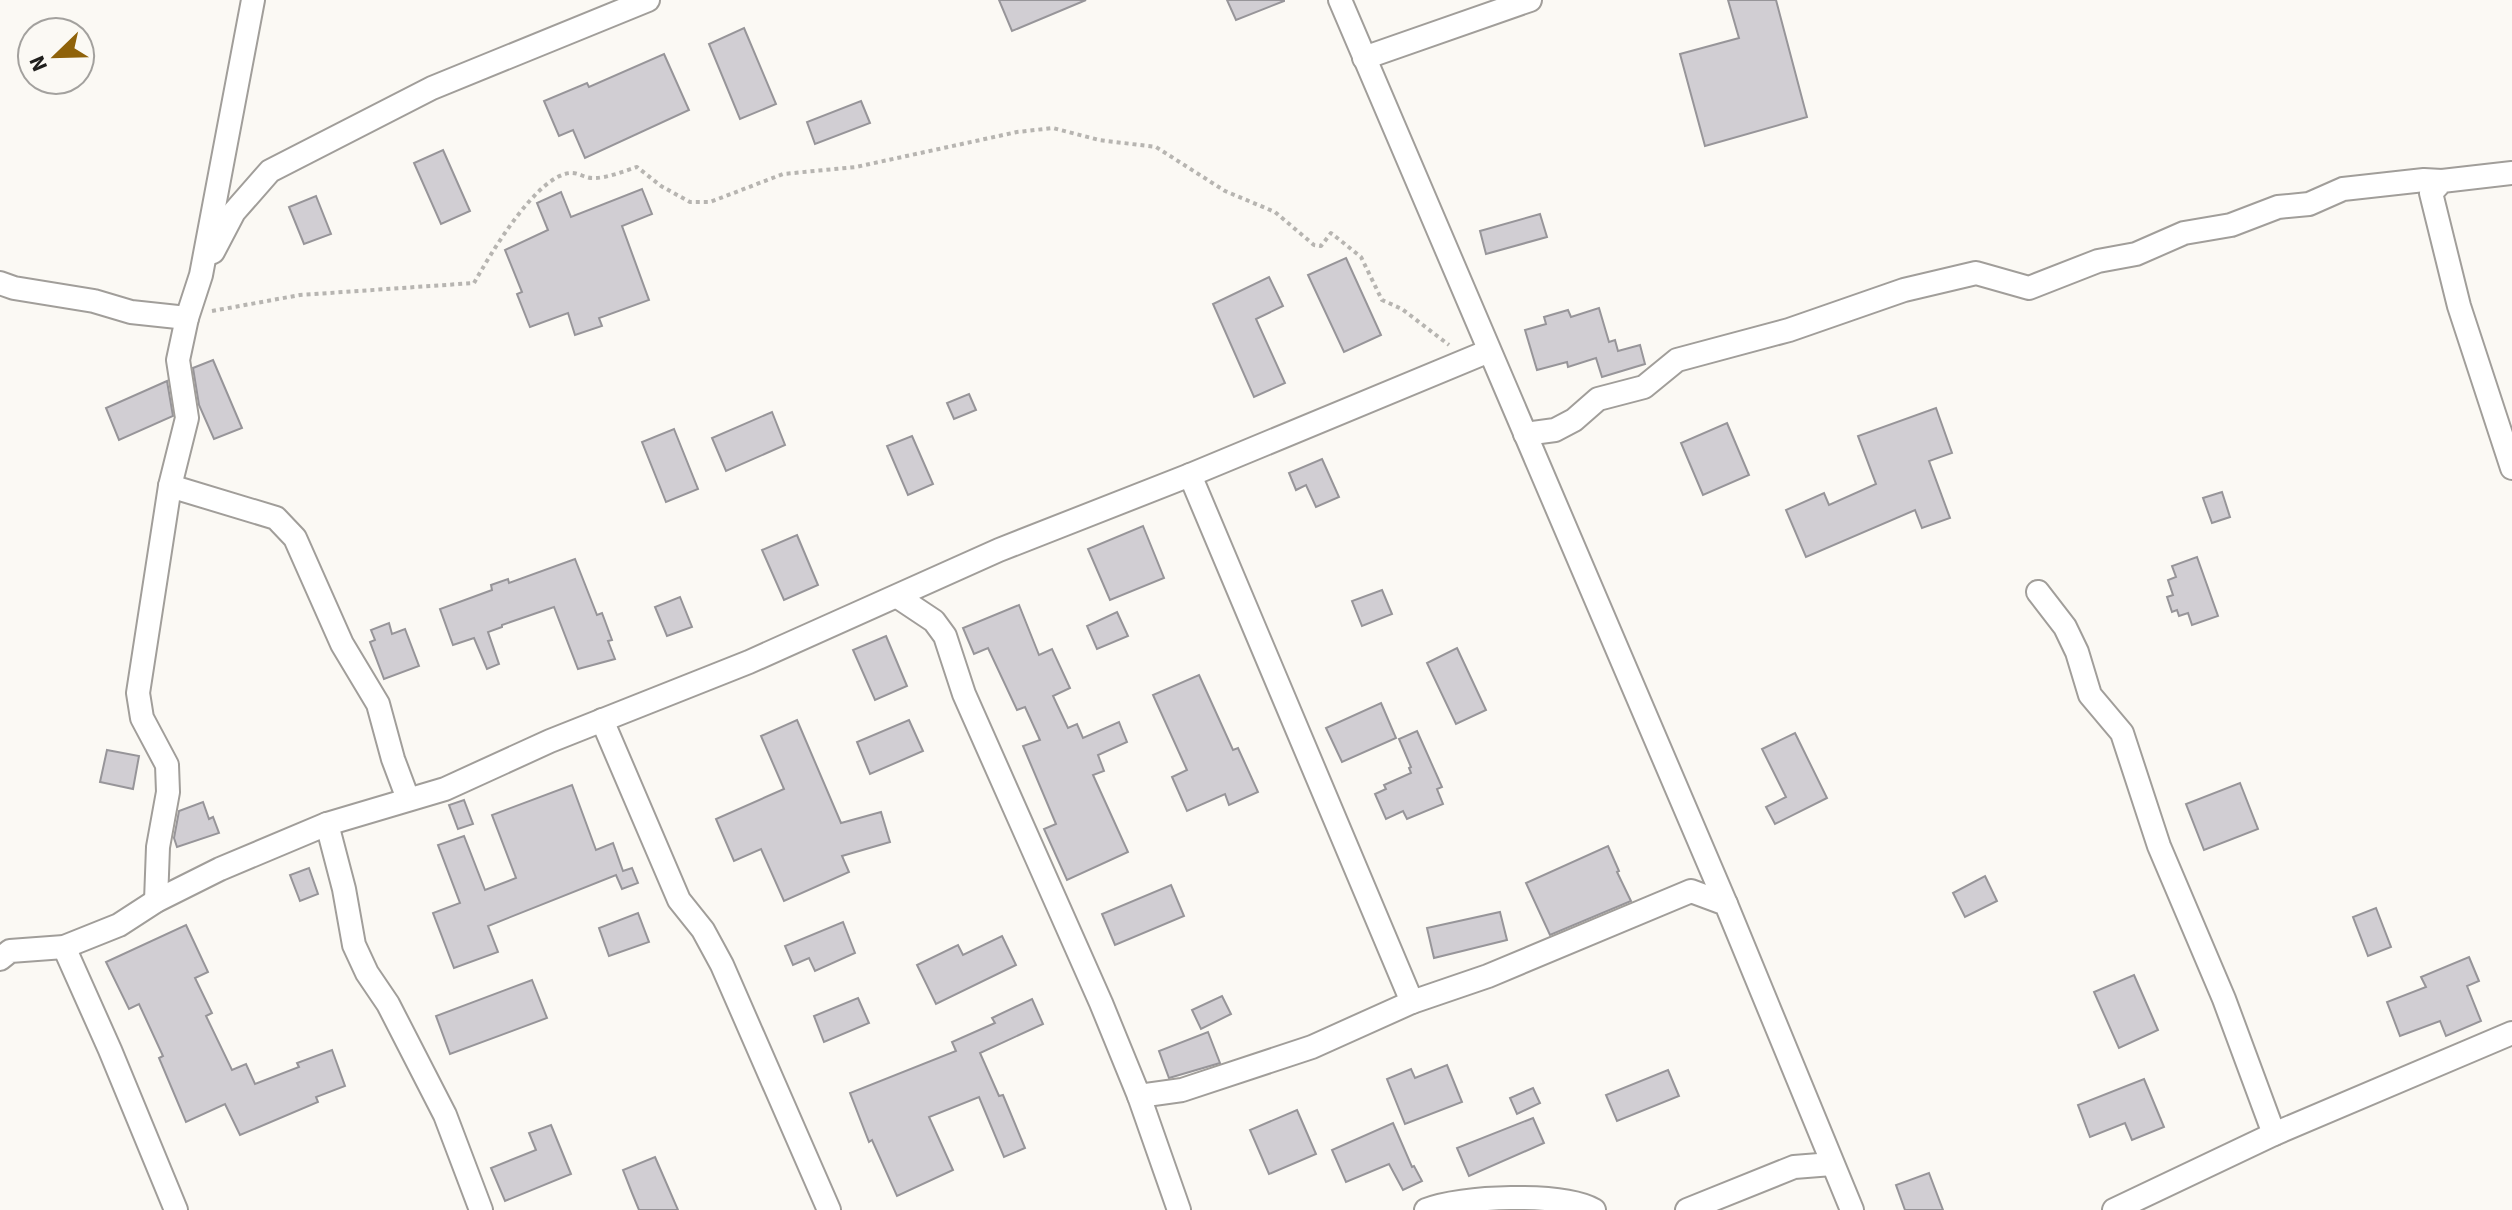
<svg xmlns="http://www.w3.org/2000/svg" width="2512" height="1210" font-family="'Source Sans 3',sans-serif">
<rect width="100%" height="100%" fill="#fbf9f4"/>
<!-- building -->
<g fill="#d1ced3" stroke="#979599" stroke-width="2">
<polygon points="999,0 1086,0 1012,31"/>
<polygon points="1227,0 1284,0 1284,1 1236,20"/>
<polygon points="1728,0 1776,0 1807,117 1705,146 1680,54 1739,38"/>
<polygon points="744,28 776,104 740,119 709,44"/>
<polygon points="664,54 689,110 585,158 573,130 559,136 544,101 587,83 589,87"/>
<polygon points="861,101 870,123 815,144 807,122"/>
<polygon points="443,150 470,211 441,224 414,163"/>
<polygon points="642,189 652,214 622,226 649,300 599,318 602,326 575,335 568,313 530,327 517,294 522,292 505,250 548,230 537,203 561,192 571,217"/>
<polygon points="316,196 331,234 304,244 289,207"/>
<polygon points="1540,214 1547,237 1486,254 1480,231"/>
<polygon points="1346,258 1381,335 1344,352 1308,275"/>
<polygon points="1269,277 1283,306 1256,319 1285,383 1254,397 1213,304"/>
<polygon points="1599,308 1609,342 1615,340 1618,351 1640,345 1645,364 1602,377 1596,358 1568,367 1567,362 1537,370 1525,330 1546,324 1544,317 1568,310 1571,317"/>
<polygon points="213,360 242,428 214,439 199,405 193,368"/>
<polygon points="167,381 173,416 119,440 106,408"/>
<polygon points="969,394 976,410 954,419 947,403"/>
<polygon points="1936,408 1952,453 1929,461 1950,518 1922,528 1915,510 1806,557 1786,510 1824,493 1829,505 1876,484 1858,436"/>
<polygon points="772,412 785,445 726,471 712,438"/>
<polygon points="1727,423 1749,475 1703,495 1681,443"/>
<polygon points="674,429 698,489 666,502 642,442"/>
<polygon points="912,436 933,484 908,495 887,446"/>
<polygon points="1322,459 1339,497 1316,507 1306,485 1296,490 1289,473"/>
<polygon points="2222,492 2230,517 2212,523 2203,498"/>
<polygon points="1143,526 1164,578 1110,600 1088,549"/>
<polygon points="797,535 818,585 784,600 762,550"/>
<polygon points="2197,557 2218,616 2192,625 2188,613 2179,616 2177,610 2172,612 2167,597 2173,595 2168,580 2176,577 2172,566"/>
<polygon points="575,559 597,615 602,613 612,640 608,641 615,659 578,669 554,607 502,625 502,627 488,632 499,664 487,669 474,638 453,645 440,609 492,590 491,585 508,579 509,583"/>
<polygon points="1382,590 1392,614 1362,626 1352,601"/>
<polygon points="680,597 692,627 667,636 655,607"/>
<polygon points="1019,605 1039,655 1052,649 1070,688 1053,696 1068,728 1077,724 1083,738 1119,722 1127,742 1098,755 1104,771 1093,775 1128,852 1067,880 1044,829 1056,824 1023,746 1040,740 1025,707 1017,710 988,648 974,654 963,628"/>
<polygon points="1117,612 1128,636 1097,649 1087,626"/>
<polygon points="389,623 392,634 405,629 419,666 384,679 370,642 375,640 371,630"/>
<polygon points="886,636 907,686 875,700 853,650"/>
<polygon points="1457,648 1486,710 1456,724 1427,663"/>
<polygon points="1199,675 1233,750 1238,748 1258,792 1229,805 1225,794 1187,811 1172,777 1187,770 1153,695"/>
<polygon points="1381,703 1396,738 1342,762 1326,728"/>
<polygon points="797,720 841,823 881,812 890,842 842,856 849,872 784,901 761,849 734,861 716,819 784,789 761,736"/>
<polygon points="909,720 923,751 870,774 857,742"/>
<polygon points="1417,731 1442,787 1437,789 1443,804 1407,819 1403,811 1386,819 1375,794 1386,789 1384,785 1411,773 1409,768 1411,767 1399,739"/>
<polygon points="1795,733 1827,798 1775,824 1766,807 1786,797 1762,749"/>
<polygon points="107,750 139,756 133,789 100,782"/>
<polygon points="2240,783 2258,829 2204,850 2186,804"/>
<polygon points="572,785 596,850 613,843 623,871 632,868 638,883 622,889 616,875 488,926 498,952 454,968 433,913 460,903 438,845 464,836 485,890 516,878 492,815"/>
<polygon points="464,800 473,824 458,829 449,805"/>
<polygon points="203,802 209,819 213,817 219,833 177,847 174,838 179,811"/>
<polygon points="1608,846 1619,871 1617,872 1631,901 1550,935 1526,883"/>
<polygon points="309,868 318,894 300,901 290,875"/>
<polygon points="1985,876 1997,901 1965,917 1953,893"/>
<polygon points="1171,885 1184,916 1115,945 1102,914"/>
<polygon points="2376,908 2391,947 2368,956 2353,917"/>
<polygon points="1500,912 1507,940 1434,958 1427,928"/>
<polygon points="638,913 649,942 609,956 599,928"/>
<polygon points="843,922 855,953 815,971 809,958 793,965 785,946"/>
<polygon points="186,925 208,972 195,978 212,1013 206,1016 232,1070 246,1064 255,1084 299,1067 297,1063 332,1050 345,1086 316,1097 318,1102 240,1135 225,1104 186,1122 159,1058 163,1056 139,1004 129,1009 106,962"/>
<polygon points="1002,936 1016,965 936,1004 917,965 958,945 963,955"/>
<polygon points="2469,957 2479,981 2467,986 2481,1021 2446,1036 2440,1021 2400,1036 2387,1002 2426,987 2421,977"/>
<polygon points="2134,975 2158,1030 2119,1048 2094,992"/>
<polygon points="532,980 547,1018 450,1054 436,1016"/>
<polygon points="1222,996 1231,1014 1201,1029 1192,1010"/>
<polygon points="858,998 869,1023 824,1042 814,1016"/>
<polygon points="1032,999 1043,1024 980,1053 999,1096 1003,1095 1025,1148 1004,1157 979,1097 929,1117 953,1170 897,1196 872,1140 869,1142 850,1093 956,1051 952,1042 995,1023 992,1018"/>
<polygon points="1208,1032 1220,1063 1169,1078 1159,1051"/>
<polygon points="1447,1065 1462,1102 1405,1124 1387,1079 1411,1069 1415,1078"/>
<polygon points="1668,1070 1679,1096 1617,1121 1606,1095"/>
<polygon points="2144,1079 2164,1127 2132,1140 2125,1123 2090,1137 2078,1105"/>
<polygon points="1533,1088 1540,1103 1517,1114 1510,1098"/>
<polygon points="1297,1110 1316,1154 1269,1174 1250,1130"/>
<polygon points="1533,1118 1544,1143 1469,1176 1457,1148"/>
<polygon points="1393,1123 1412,1167 1414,1166 1422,1181 1403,1190 1389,1164 1346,1182 1332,1150"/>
<polygon points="551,1125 571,1174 505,1201 491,1168 536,1150 529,1133"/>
<polygon points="655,1157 678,1210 639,1210 632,1193 623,1170"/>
<polygon points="1929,1173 1943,1210 1905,1210 1896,1185"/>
</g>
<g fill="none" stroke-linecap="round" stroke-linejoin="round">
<!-- street casing -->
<g stroke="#a19e9a" stroke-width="26">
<g id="street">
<polyline points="1340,0 1726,904"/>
<polyline points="1364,58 1530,0"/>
<polyline points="2512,173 2442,181 2431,193 2459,306 2512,468"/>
<polyline points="213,252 234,212 270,171 432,88 648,0"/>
<polyline points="0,283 14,288 94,301 131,312 187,318"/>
<polyline points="1525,434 1555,430 1574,420 1598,399 1644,387 1677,360 1789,330 1904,290 1976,273 2029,288 2098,261 2136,254 2184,233 2231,225 2278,207 2309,204 2343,189 2424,180 2442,181"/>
<polyline points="1190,475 1412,1002"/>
<polyline points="170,486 276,518 295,538 342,644 378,704 393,759 408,799"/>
<polyline points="2038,592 2065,627 2077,652 2090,695 2122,733 2159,846 2224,999 2274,1134"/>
<polyline points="898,597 934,621 945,636 964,694 1101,1003 1139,1096 1179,1210"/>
<polyline points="602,720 679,900 703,930 722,965 829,1210"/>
<polyline points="327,824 344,889 354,945 367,973 388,1004 445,1115 481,1210"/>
<polyline points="156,901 158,847 168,792 167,765 142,718 138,693 170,486 187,418 178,360 187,318 201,275 253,0"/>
<polyline points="64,947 110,1050 176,1210"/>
<polyline points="0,959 10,951 64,947 119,925 156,901 220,869 327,824 445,789 550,741 749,662 999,550 1190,475 1489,351"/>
<polyline points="1139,1096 1182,1090 1312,1047 1412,1002 1488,976 1691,891 1726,904 1852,1210"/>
<path d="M 1426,1210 C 1460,1196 1562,1192 1594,1210"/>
<polyline points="1687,1210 1794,1167 1832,1164"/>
<polyline points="2114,1210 2274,1134 2512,1033"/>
</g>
</g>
<!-- path -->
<path stroke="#b7b5b1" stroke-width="4" stroke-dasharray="4 4" stroke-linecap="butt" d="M 212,311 L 300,295 L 474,283 C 490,255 536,176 570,173 C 578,172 586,179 594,178 C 608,178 624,171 637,167 L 661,186 L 690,202 L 710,202 L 783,174 L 856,167 L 1017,132 L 1053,128 L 1099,140 L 1156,147 L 1225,191 L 1275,212 L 1314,245 L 1321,246 L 1331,233 L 1361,257 L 1382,300 L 1402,309 L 1449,345"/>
<!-- street -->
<use href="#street" stroke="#fff" stroke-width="22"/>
</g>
<!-- north arrow -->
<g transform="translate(56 56) rotate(247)"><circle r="38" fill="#fbf9f4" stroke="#a3a19e" stroke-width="2"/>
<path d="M0-6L14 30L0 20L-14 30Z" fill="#8f620a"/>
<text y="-12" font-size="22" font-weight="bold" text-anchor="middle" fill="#1f1e1c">N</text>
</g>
</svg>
